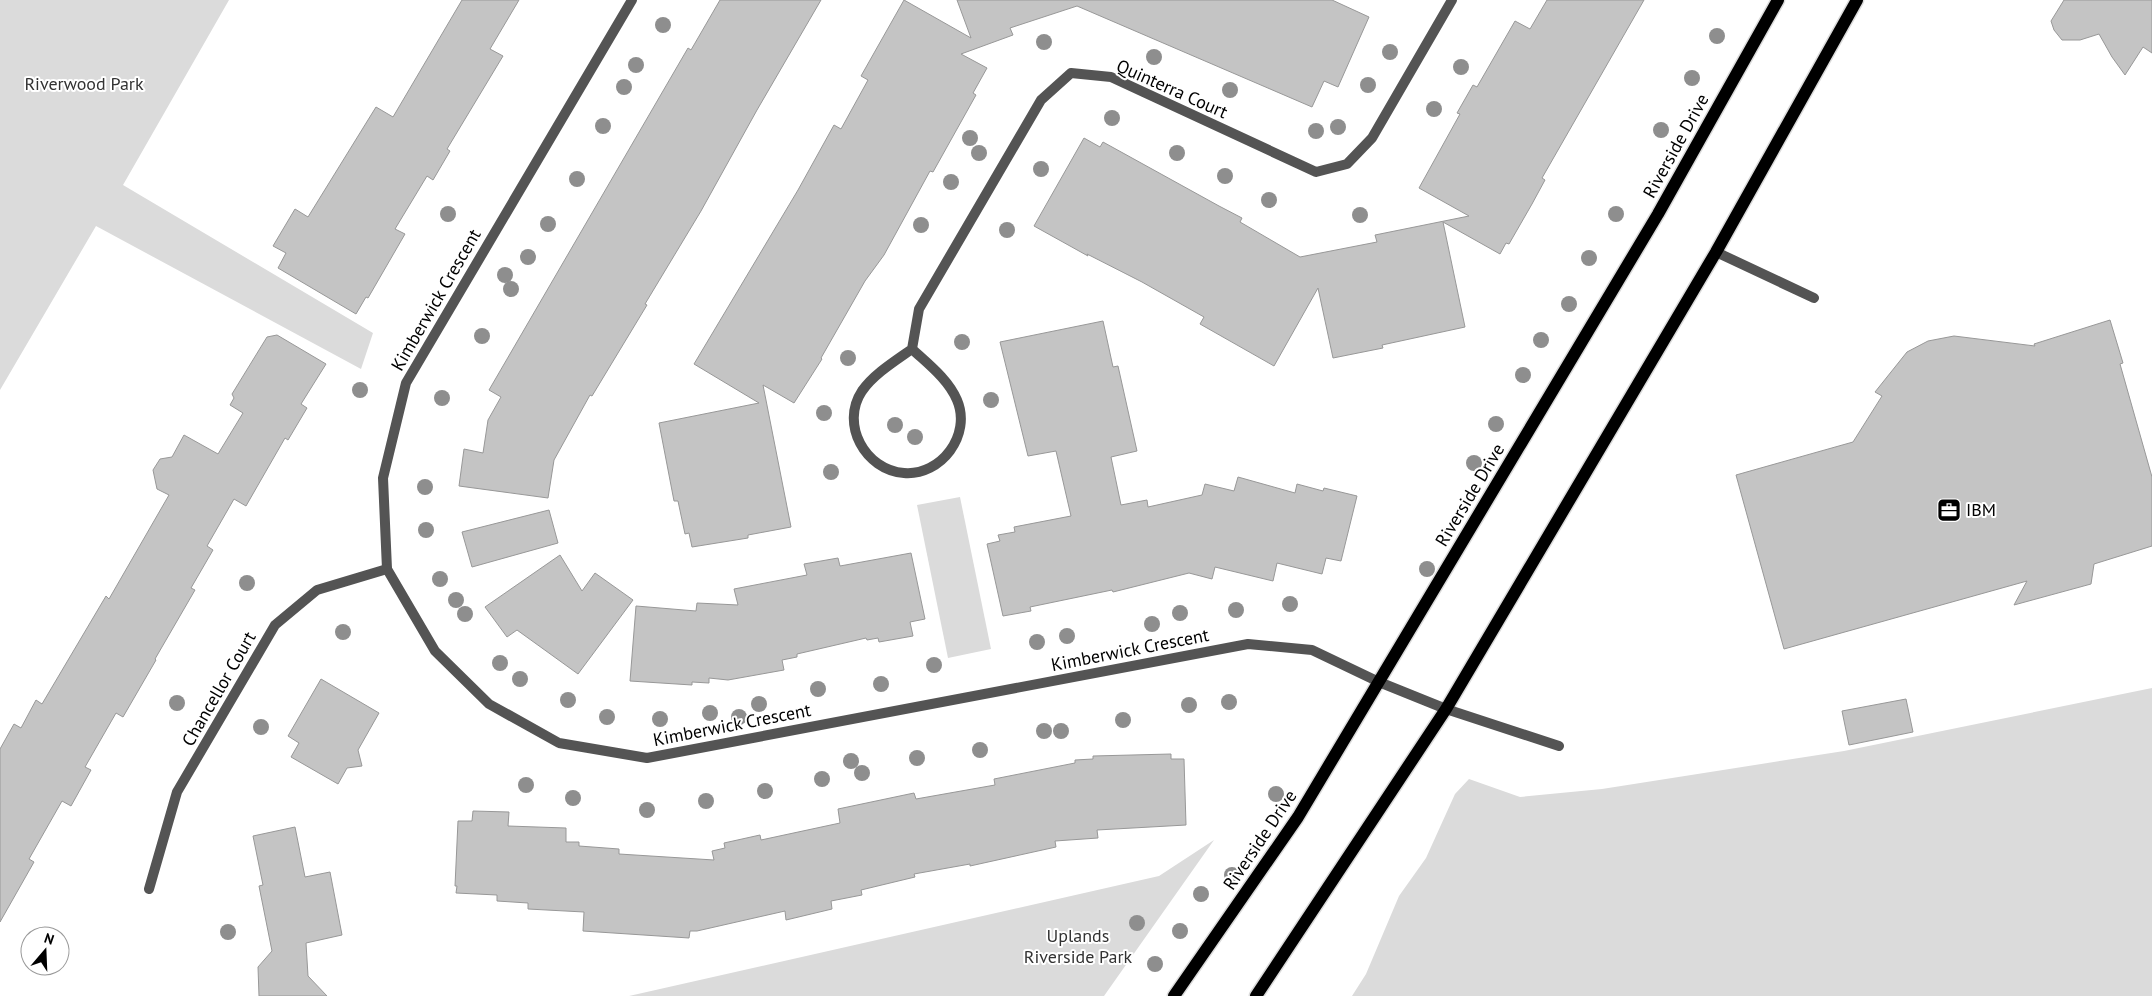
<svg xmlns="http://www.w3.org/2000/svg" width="2152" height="996" font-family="'PT Sans',sans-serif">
<rect width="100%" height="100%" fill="#fff"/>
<!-- green -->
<g fill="#dbdbdb">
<polygon points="0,0 229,0 123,185 373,333 361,369 96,226 0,390"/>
<polygon points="960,497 991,649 948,658 917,505"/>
<polygon points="2152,688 2152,996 1352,996 1366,974 1399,896 1426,858 1455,794 1469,779 1520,797 1602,789 1844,751"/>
<polygon points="1214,840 1104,996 629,996 1159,876"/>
</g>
<!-- building -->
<g fill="#c4c4c4" stroke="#989898">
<polygon points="462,0 519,0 490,49 503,56 447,149 450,151 433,180 427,176 395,229 405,234 368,298 366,297 356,314 278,268 286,253 273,246 295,209 308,217 376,107 393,117"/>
<polygon points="720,0 821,0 757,110 701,211 645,304 647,305 592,396 590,395 554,460 548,498 459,486 464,449 483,453 488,420 501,397 489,390 688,48 691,50"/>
<polygon points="904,0 971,38 957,0 1332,0 1369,17 1338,87 1324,81 1312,107 1077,6 1010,28 1013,35 961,54 987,68 973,93 976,95 933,172 930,171 884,255 865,281 821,358 822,359 794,403 763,385 791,527 748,535 748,538 692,547 689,533 685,534 678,501 674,501 659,423 759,403 694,364 798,190 834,125 841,129 868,80 861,76"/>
<polygon points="1547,0 1644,0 1542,178 1545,180 1532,204 1509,244 1506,243 1500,254 1443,222 1465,327 1382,345 1383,348 1333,358 1318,288 1274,366 1200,324 1204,317 1142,282 1087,254 1088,256 1034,226 1084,138 1100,147 1103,142 1219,206 1242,218 1240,222 1300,257 1377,242 1375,235 1469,216 1419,188 1460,114 1457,113 1473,85 1477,87 1515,21 1530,29"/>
<polygon points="2064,0 2152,0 2152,53 2143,47 2125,75 2112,57 2099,34 2080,40 2062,40 2054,30 2051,21"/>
<polygon points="2110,320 2123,363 2120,364 2152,477 2152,546 2094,564 2091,584 2014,605 2027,581 1784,649 1736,475 1853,442 1882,396 1875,392 1907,352 1928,341 1954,336 2035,346 2034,344"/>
<polygon points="1103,321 1113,367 1118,366 1137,451 1111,457 1121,505 1147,500 1148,507 1202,495 1205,484 1234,491 1238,477 1295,493 1297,484 1323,491 1324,488 1357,496 1341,561 1326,558 1322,574 1277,563 1273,581 1215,567 1212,579 1189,573 1113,592 1112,590 1030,607 1031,611 1003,616 987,544 1000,541 998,535 1015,532 1014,527 1071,516 1056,451 1028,456 1000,342"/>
<polygon points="277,335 326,364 301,404 307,408 288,440 285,438 246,506 234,499 207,546 213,550 191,588 195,590 155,659 156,660 123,717 116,713 85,767 91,770 71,806 62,801 29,859 34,862 0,922 0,749 14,724 21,728 36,700 42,704 106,596 109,599 169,495 157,489 153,470 160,459 172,457 184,435 218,454 243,413 230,405 234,398 232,394 267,337"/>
<polygon points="549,510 558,543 472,567 462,532"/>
<polygon points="911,553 925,619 910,622 913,636 879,642 878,638 867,640 866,638 797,654 797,657 782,660 784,670 728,680 709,678 709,683 692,682 692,685 630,681 636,606 696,611 697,603 738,605 734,589 807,575 804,564 838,558 840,566"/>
<polygon points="560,555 582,591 595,573 633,600 578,674 517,630 507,637 485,607"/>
<polygon points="321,679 379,713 358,750 362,766 347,768 338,784 291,757 299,743 288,736"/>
<polygon points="1906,699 1913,732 1849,745 1842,711"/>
<polygon points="1171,754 1171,759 1184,759 1186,825 1097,830 1098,838 1055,841 1056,847 970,866 970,864 914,874 915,877 861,890 862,895 831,901 832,909 786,920 785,911 697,931 690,931 689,938 583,931 584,912 528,909 528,903 497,901 497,895 456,893 457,886 455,886 458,821 472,821 473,811 509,812 508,826 566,828 566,842 579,842 579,846 619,849 619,854 714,860 712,851 725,848 724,843 760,835 761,840 840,823 838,809 914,793 916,799 995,785 994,779 1075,763 1075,760 1093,759 1093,756"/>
<polygon points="295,827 305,877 330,872 342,935 306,943 308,976 327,996 259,996 258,967 272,951 259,886 263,885 253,836"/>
</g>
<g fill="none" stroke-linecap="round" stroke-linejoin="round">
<!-- primary casing -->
<g stroke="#dbdbdb" stroke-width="15">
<g id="primary">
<polyline points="1174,996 1298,817 1658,214 1778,0"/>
<polyline points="1256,996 1446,709 1716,252 1857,0"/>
</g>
</g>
<!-- service -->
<g stroke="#545454" stroke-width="10">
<polyline points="1716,252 1814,298"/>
<polyline points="1446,709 1559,746"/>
</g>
<!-- minor -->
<g stroke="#545454" stroke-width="10">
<polyline points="632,0 406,383 383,478 387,569 435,651 489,704 559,743 647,758 1248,644 1312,650 1379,682 1446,709"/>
<path d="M 912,349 C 928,364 948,379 957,400 C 972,435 941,476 904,473 C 865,470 840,424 862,391 C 874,374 895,361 912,349 L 919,309 L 1041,100 L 1071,73 L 1111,77 L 1316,172 L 1347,164 L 1372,138 L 1452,0"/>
<polyline points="149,889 177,792 275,625 317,590 387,569"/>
</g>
<!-- primary -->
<use href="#primary" stroke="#000" stroke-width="12"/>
</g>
<!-- trees -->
<g fill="#8e8e8e">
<circle cx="663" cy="25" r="8"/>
<circle cx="1717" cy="36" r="8"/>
<circle cx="1044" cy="42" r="8"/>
<circle cx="1390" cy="52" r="8"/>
<circle cx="1154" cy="57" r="8"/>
<circle cx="636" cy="65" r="8"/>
<circle cx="1461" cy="67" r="8"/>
<circle cx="1692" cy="78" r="8"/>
<circle cx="1368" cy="85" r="8"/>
<circle cx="624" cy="87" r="8"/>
<circle cx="1230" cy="90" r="8"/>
<circle cx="1434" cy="109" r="8"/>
<circle cx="1112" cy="118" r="8"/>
<circle cx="603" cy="126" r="8"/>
<circle cx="1338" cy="127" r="8"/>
<circle cx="1661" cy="130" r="8"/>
<circle cx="1316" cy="131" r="8"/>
<circle cx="970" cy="138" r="8"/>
<circle cx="979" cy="153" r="8"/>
<circle cx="1177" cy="153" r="8"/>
<circle cx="1041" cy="169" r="8"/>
<circle cx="1225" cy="176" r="8"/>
<circle cx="577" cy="179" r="8"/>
<circle cx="951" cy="182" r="8"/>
<circle cx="1269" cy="200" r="8"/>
<circle cx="448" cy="214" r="8"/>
<circle cx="1616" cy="214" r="8"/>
<circle cx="1360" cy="215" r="8"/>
<circle cx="548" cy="224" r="8"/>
<circle cx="921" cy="225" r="8"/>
<circle cx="1007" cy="230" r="8"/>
<circle cx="528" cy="257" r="8"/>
<circle cx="1589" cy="258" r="8"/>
<circle cx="505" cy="275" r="8"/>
<circle cx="511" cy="289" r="8"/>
<circle cx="1569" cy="304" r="8"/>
<circle cx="482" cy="336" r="8"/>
<circle cx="1541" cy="340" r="8"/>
<circle cx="962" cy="342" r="8"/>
<circle cx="848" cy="358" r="8"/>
<circle cx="1523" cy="375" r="8"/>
<circle cx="360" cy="390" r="8"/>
<circle cx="442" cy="398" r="8"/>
<circle cx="991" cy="400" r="8"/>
<circle cx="824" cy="413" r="8"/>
<circle cx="1496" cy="424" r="8"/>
<circle cx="895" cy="425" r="8"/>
<circle cx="915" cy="437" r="8"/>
<circle cx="1474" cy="463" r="8"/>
<circle cx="831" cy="472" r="8"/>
<circle cx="425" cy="487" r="8"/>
<circle cx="426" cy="530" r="8"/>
<circle cx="1427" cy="569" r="8"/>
<circle cx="440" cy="579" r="8"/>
<circle cx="247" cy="583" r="8"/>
<circle cx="456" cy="600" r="8"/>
<circle cx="1290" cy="604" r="8"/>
<circle cx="1236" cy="610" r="8"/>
<circle cx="1180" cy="613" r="8"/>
<circle cx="465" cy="614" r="8"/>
<circle cx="1152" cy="624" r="8"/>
<circle cx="343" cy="632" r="8"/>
<circle cx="1067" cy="636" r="8"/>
<circle cx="1037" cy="642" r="8"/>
<circle cx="500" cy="663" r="8"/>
<circle cx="934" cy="665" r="8"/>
<circle cx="520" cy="679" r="8"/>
<circle cx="881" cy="684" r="8"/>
<circle cx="818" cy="689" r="8"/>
<circle cx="568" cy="700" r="8"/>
<circle cx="1229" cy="702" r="8"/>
<circle cx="177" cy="703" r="8"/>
<circle cx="759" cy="704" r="8"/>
<circle cx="1189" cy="705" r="8"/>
<circle cx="710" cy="713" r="8"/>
<circle cx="607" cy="717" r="8"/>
<circle cx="739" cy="717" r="8"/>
<circle cx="660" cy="719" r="8"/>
<circle cx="1123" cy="720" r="8"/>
<circle cx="261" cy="727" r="8"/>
<circle cx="1044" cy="731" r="8"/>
<circle cx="1061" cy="731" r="8"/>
<circle cx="980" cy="750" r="8"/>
<circle cx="917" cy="758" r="8"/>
<circle cx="851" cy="761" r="8"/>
<circle cx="862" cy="773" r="8"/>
<circle cx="822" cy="779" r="8"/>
<circle cx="526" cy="785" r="8"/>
<circle cx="765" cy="791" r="8"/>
<circle cx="1276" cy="794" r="8"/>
<circle cx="573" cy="798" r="8"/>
<circle cx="706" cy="801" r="8"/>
<circle cx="647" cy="810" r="8"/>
<circle cx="1232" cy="875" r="8"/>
<circle cx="1201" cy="894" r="8"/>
<circle cx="1137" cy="923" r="8"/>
<circle cx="1180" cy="931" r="8"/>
<circle cx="228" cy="932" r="8"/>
<circle cx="1155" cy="964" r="8"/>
</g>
<!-- icons -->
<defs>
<g id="office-square" transform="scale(1.25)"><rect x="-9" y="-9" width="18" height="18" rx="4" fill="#000" stroke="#fff"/><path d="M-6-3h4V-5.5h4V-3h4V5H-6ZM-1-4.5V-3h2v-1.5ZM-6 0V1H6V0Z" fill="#fff"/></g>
</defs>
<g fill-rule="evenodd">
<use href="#office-square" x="1949" y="510"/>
</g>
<g text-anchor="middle" stroke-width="4" stroke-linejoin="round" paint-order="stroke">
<!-- park labels -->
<g font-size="18" fill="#323232" stroke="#fff">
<text x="84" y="90">Riverwood Park</text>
<text x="1078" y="942">Uplands<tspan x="1078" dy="21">Riverside Park</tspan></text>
</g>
<!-- street labels -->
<g font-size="18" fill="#000" stroke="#fff">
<text transform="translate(1172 89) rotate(24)" y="6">Quinterra Court</text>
<text transform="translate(1676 146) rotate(-61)" y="6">Riverside Drive</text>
<text transform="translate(436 300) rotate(-60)" y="6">Kimberwick Crescent</text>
<text transform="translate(1470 495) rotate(-59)" y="6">Riverside Drive</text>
<text transform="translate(1130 650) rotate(-11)" y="6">Kimberwick Crescent</text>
<text transform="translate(219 689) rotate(-60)" y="6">Chancellor Court</text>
<text transform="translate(732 725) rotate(-11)" y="6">Kimberwick Crescent</text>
<text transform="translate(1260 840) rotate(-56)" y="6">Riverside Drive</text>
</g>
<!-- poi labels -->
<g font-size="18" fill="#000" stroke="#fff" text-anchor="start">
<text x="1966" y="516">IBM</text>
</g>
</g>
<!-- north arrow -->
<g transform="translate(45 951) rotate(19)"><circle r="24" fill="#ffffff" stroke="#999999"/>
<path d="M0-4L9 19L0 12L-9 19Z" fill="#000000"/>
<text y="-8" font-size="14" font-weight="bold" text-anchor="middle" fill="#000000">N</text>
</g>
</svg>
